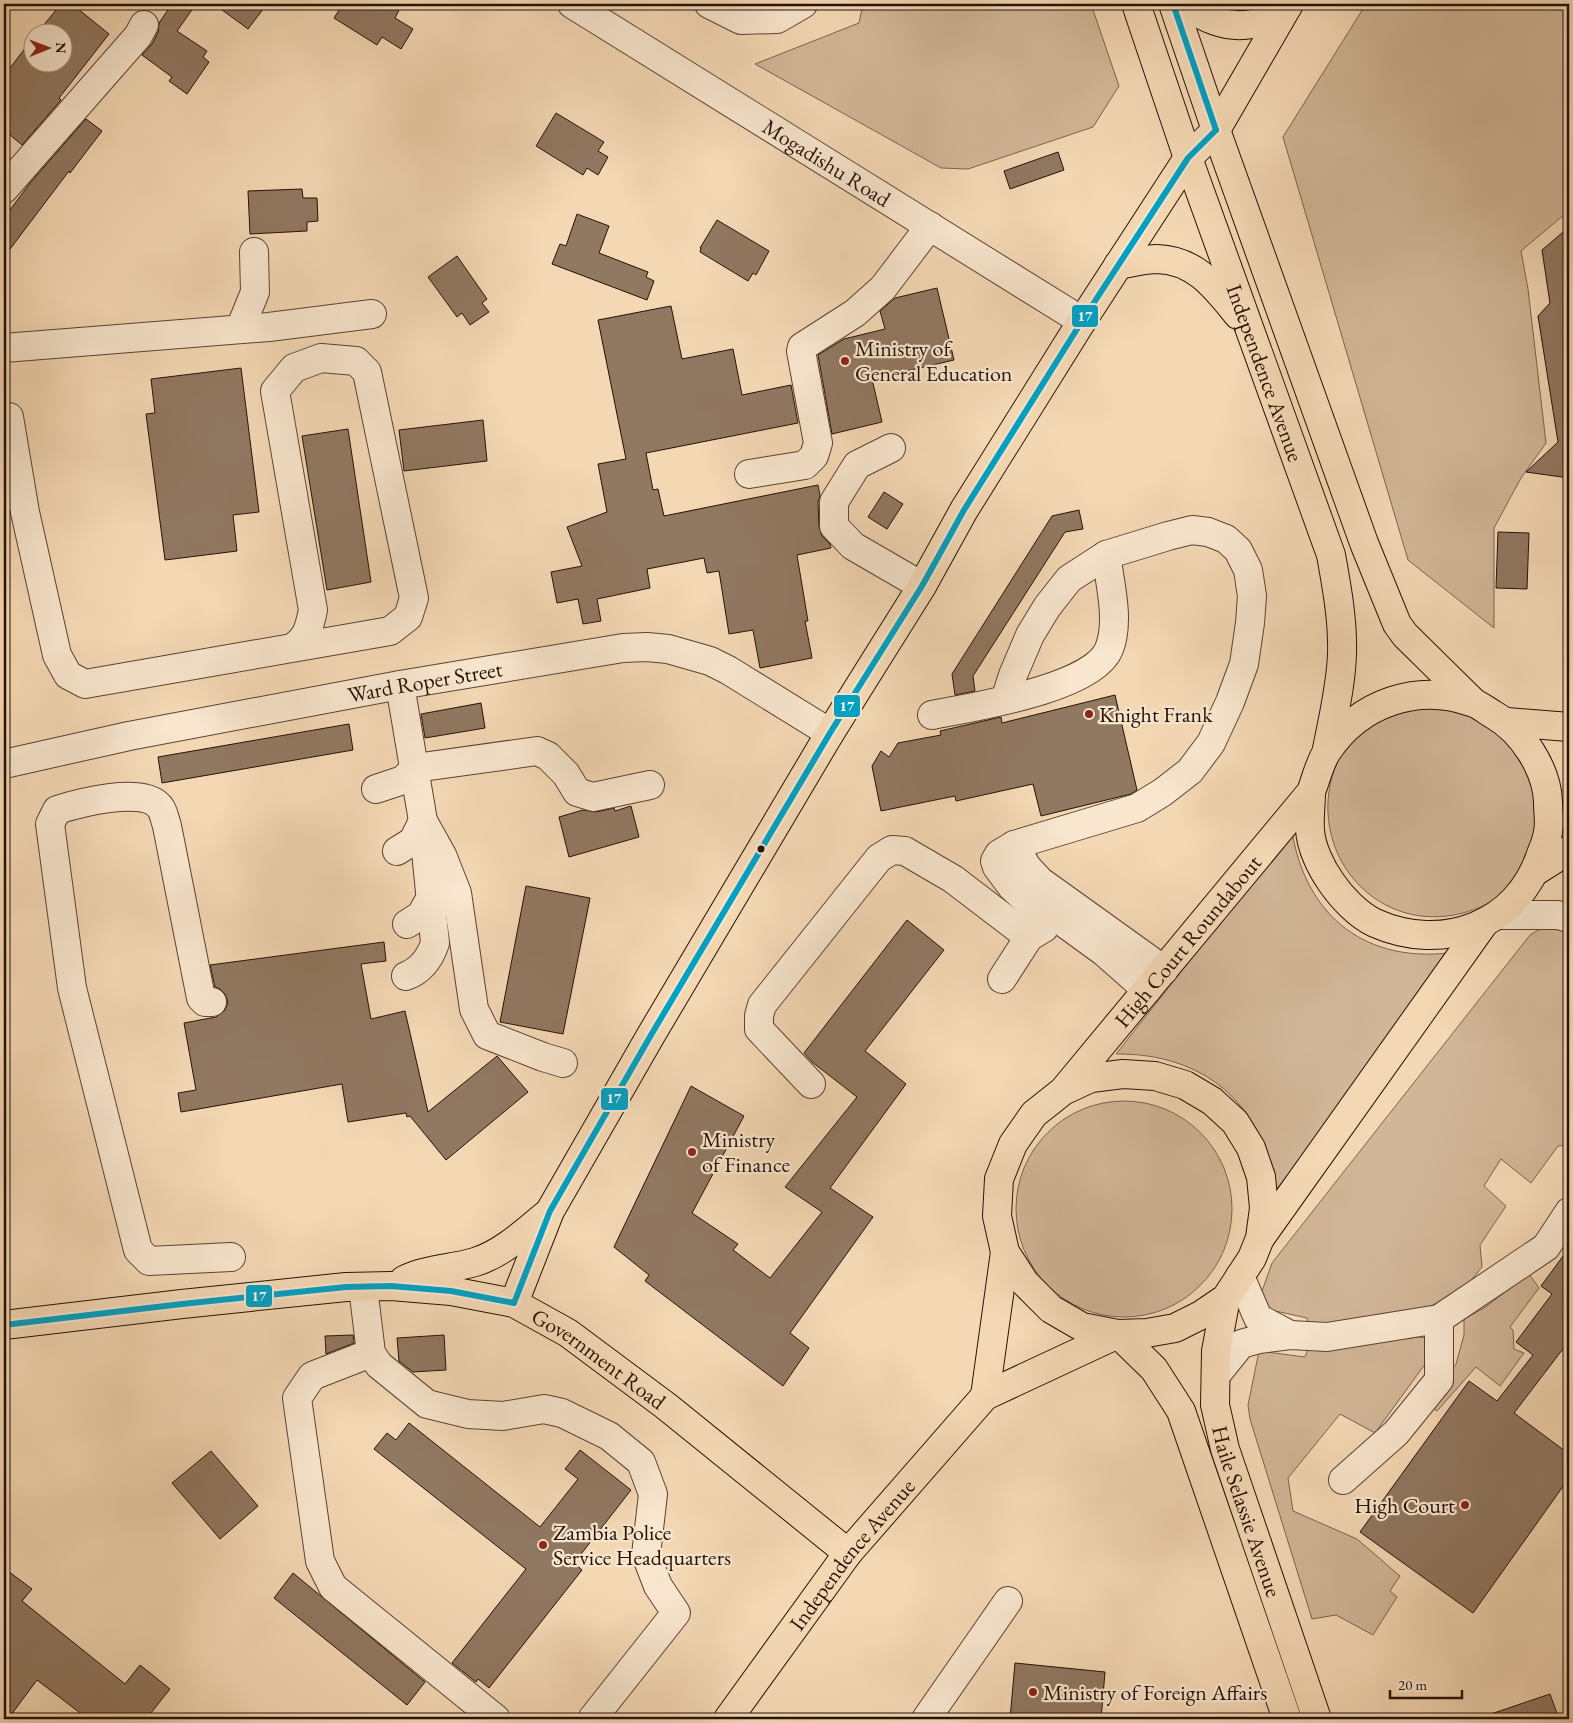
<svg xmlns="http://www.w3.org/2000/svg" width="1573" height="1723" font-family="'EB Garamond',serif">
<rect width="100%" height="100%" fill="#f4d8b4"/>
<filter id="stains"><feTurbulence type="fractalNoise" baseFrequency=".004" numOctaves="4"/><feColorMatrix values="0 0 0 0 .2 0 0 0 0 .09 0 0 0 0 .02 0 0 0 .5 -.17"/></filter>
<radialGradient id="worn" r=".72"><stop offset=".6" stop-color="#630" stop-opacity="0"/><stop offset="1" stop-color="#630" stop-opacity=".3"/></radialGradient>
<!-- green -->
<g fill="#d1b697" stroke="#7b644f">
<polygon points="863,4 1091,4 1119,86 1093,127 968,169 941,168 755,64 859,23"/>
<polygon points="1366,4 1569,4 1569,214 1565,214 1521,251 1528,289 1546,443 1521,478 1494,528 1494,628 1408,560 1283,137"/>
<path d="M 1472,707 L 1533,762 C 1534,782 1536,802 1537,822 C 1538,827 1540,836 1539,841 C 1536,849 1527,859 1522,866 C 1517,874 1513,885 1506,891 C 1494,902 1478,909 1463,913 C 1379,935 1310,858 1332,777 C 1339,752 1353,736 1374,721 C 1379,718 1384,713 1389,710 C 1395,708 1405,709 1412,709 C 1432,708 1452,707 1472,707 Z"/>
<path d="M 1292,831 C 1306,918 1368,965 1456,952 L 1276,1190 C 1263,1103 1203,1053 1116,1054 Z"/>
<polygon points="1557,921 1569,922 1569,1145 1558,1146 1531,1183 1501,1159 1484,1186 1506,1206 1480,1245 1482,1267 1468,1284 1442,1301 1422,1310 1341,1328 1308,1324 1307,1318 1271,1310 1261,1294 1272,1263 1530,935 1538,930"/>
<circle cx="1124" cy="1209" r="108"/>
<polygon points="1529,1274 1539,1288 1510,1327 1513,1330 1514,1349 1524,1353 1500,1386 1476,1367 1437,1411 1426,1403 1456,1364 1464,1335 1464,1319 1484,1308"/>
<polygon points="1420,1337 1426,1338 1431,1356 1375,1433 1340,1414 1288,1478 1293,1511 1357,1539 1400,1576 1390,1591 1397,1597 1373,1635 1336,1615 1312,1619 1250,1419 1248,1405 1259,1351 1305,1357 1308,1349"/>
</g>
<!-- building -->
<g fill="#917861" stroke="#251107">
<polygon points="61,4 72,4 109,34 59,98 61,100 22,145 4,130 4,76 32,39 32,62 62,62 62,32 38,32"/>
<polygon points="172,4 196,4 177,31 207,51 203,57 209,62 187,94 169,81 172,77 142,55 152,44 158,32 159,23"/>
<polygon points="214,4 267,4 248,29"/>
<polygon points="343,4 389,4 399,10 395,18 413,29 401,49 382,37 377,45 334,18"/>
<polygon points="556,113 604,142 598,151 608,157 598,175 587,168 583,175 536,146"/>
<polygon points="86,119 102,131 70,173 69,171 4,257 4,218 30,183"/>
<polygon points="1058,152 1064,170 1010,189 1004,171"/>
<polygon points="302,189 303,198 317,198 318,221 307,222 307,231 250,234 248,191"/>
<polygon points="577,214 609,226 599,253 648,272 646,277 654,281 647,300 552,264 560,244 566,246"/>
<polygon points="717,220 769,251 756,275 753,273 748,281 700,252 701,248 700,248"/>
<polygon points="1569,227 1569,478 1526,472 1558,442 1538,316 1550,303 1542,250"/>
<polygon points="457,256 487,299 482,303 489,312 470,325 462,313 457,317 428,277"/>
<polygon points="937,288 954,360 872,379 882,422 832,434 818,355 844,339 885,329 880,311 895,298"/>
<polygon points="671,306 682,359 733,349 742,395 791,385 798,423 646,453 653,490 658,489 664,516 818,485 820,496 818,502 819,527 822,536 830,544 831,548 797,555 808,621 805,621 812,658 760,668 753,630 729,634 719,571 707,573 704,558 647,569 650,588 597,599 601,621 583,624 578,599 557,603 551,572 582,566 567,527 607,512 598,464 626,459 598,320"/>
<polygon points="241,368 259,512 233,515 237,551 165,560 146,414 155,413 151,379"/>
<polygon points="483,420 487,461 404,471 399,430"/>
<polygon points="348,429 371,582 327,590 302,436"/>
<polygon points="884,492 903,504 887,529 868,517"/>
<polygon points="1079,510 1083,529 1065,532 973,676 975,691 955,695 952,674 1052,516"/>
<polygon points="1498,532 1529,533 1527,589 1496,588"/>
<polygon points="1115,695 1137,790 1131,794 1041,816 1033,784 956,801 955,796 881,811 872,766 881,751 889,757 898,743 941,735 940,731 1001,717 1002,723"/>
<polygon points="481,703 485,728 425,738 421,714"/>
<polygon points="349,724 353,750 162,783 158,757"/>
<polygon points="631,806 639,837 569,857 559,817 583,810 596,812 614,808 615,811"/>
<polygon points="526,886 590,898 563,1034 500,1022"/>
<polygon points="907,920 944,950 865,1051 906,1084 830,1188 873,1217 790,1333 809,1348 783,1386 645,1281 649,1275 614,1247 691,1086 744,1116 692,1213 738,1244 733,1250 770,1278 822,1212 785,1187 857,1097 812,1062 804,1053"/>
<polygon points="384,942 386,961 361,964 371,1019 405,1011 428,1112 497,1056 528,1092 446,1160 410,1116 407,1117 406,1113 348,1122 342,1084 181,1112 178,1093 196,1090 184,1023 216,1017 225,1010 228,1002 225,994 220,989 215,987 210,965"/>
<polygon points="1569,1248 1569,1341 1514,1413 1569,1454 1569,1478 1473,1613 1360,1532 1469,1381 1497,1401 1533,1355 1516,1342 1552,1294 1541,1286"/>
<polygon points="353,1335 354,1343 326,1354 325,1336"/>
<polygon points="444,1335 446,1370 413,1372 399,1361 397,1338"/>
<polygon points="409,1423 540,1527 578,1479 565,1469 580,1450 631,1490 574,1563 582,1570 489,1688 478,1679 476,1682 452,1663 526,1569 374,1449 387,1433 396,1440"/>
<polygon points="211,1451 258,1506 220,1539 172,1483"/>
<polygon points="4,1568 32,1589 22,1601 125,1684 140,1665 170,1689 146,1719 88,1719 37,1680 8,1719 4,1719"/>
<polygon points="293,1573 425,1682 407,1705 274,1598"/>
<polygon points="1015,1663 1105,1672 1101,1719 1010,1719"/>
<polygon points="1550,1694 1559,1719 1486,1719 1485,1716"/>
</g>
<g fill="none" stroke-linecap="round" stroke-linejoin="round">
<!-- minor casing -->
<g stroke="#594332" stroke-width="30">
<g id="minor">
<path id="s1" d="M 572,4 L 1082,321"/>
<polyline points="709,4 741,20 777,19 803,4"/>
<polyline points="4,189 138,36 144,25"/>
<polyline points="240,329 255,292 254,252"/>
<polyline points="4,348 269,327 372,314"/>
<path d="M 9,417 L 25,512 L 57,655 L 68,675 L 85,684 L 390,631 L 408,617 L 414,598 L 367,372 L 356,361 L 321,358 L 294,368 L 275,391 L 313,610 C 309,628 308,637 292,648"/>
<polyline points="891,448 857,465 834,502 834,526 853,546 922,586"/>
<polyline points="749,474 805,465 814,456 818,443 801,351 802,347 855,313 883,288 930,226"/>
<path d="M 400,685 L 423,821 L 435,943 C 430,958 422,970 406,976"/>
<polyline points="1005,700 1013,675 1030,635 1047,607 1069,579 1106,555 1168,536 1192,530 1208,532 1226,539 1238,550 1248,570 1252,596 1250,623 1244,664 1230,702 1211,743 1190,771 1163,792 1137,808 1014,845 999,854 995,861 997,867 1012,887 1040,913 1060,920 1104,952 1147,990"/>
<path d="M 932,715 C 972,707 1093,689 1109,649 C 1120,622 1110,583 1106,555"/>
<path id="s2" d="M 4,764 L 129,736 L 400,685 L 623,648 L 647,647 L 668,649 L 710,661 L 728,670 L 830,733"/>
<polyline points="376,789 403,780 415,768 537,751 548,756 566,774 577,792 593,797 650,785"/>
<polyline points="423,821 442,855 457,893 474,1009 487,1035 543,1057 563,1063"/>
<polyline points="1014,845 1027,867 1040,881 1164,970"/>
<polyline points="397,851 413,841 423,821"/>
<polyline points="1498,915 1558,915 1569,918"/>
<polyline points="407,924 421,915 431,897"/>
<polyline points="1002,979 1029,937 1044,928"/>
<path d="M 212,1002 L 205,1002 L 201,998 L 167,826 C 165,820 163,809 158,805 C 140,787 79,803 57,810 L 50,824 L 72,988 L 138,1250 L 149,1261 L 231,1257"/>
<polyline points="811,1084 759,1029 759,1016 762,1005 879,858 892,850 905,851 953,879 1029,937"/>
<polyline points="1240,1276 1258,1318 1290,1335"/>
<polyline points="363,1287 371,1353 379,1365 427,1404 468,1414 503,1416 544,1409 562,1413 609,1436 641,1462 653,1494 646,1555 658,1586 676,1613 592,1719"/>
<polyline points="371,1353 312,1376 297,1398 320,1561 333,1587 496,1719"/>
<polyline points="1216,1375 1241,1344 1259,1339 1290,1335 1327,1337 1439,1319 1546,1247 1569,1212"/>
<polyline points="1343,1480 1396,1433 1439,1380 1439,1319"/>
<polyline points="926,1719 1008,1601"/>
</g>
</g>
<!-- major casing -->
<g stroke="#251107" stroke-width="30">
<g id="major">
<path id="s3" d="M 1136,4 L 1188,158 L 1331,555 C 1337,588 1343,621 1342,654 C 1341,686 1333,718 1327,749"/>
<polyline points="1173,4 1216,130 1364,543 1397,624 1405,635 1473,702"/>
<path d="M 1184,4 C 1204,18 1226,29 1252,24 C 1264,22 1277,12 1287,7"/>
<path d="M 1118,265 C 1131,263 1145,259 1157,259 C 1196,260 1216,288 1238,315"/>
<polyline points="1507,722 1569,727"/>
<polyline points="1536,871 1569,850"/>
<path id="s4" d="M 1063,1091 L 1091,1078 L 1123,1074 L 1155,1076 L 1185,1085 L 1212,1101 L 1235,1122 L 1251,1148 L 1261,1177 L 1264,1208 L 1260,1238 L 1252,1258 L 1226,1298 L 1201,1315 L 1175,1328 L 1147,1333 L 1118,1334 L 1082,1327 L 1051,1309 L 1025,1283 L 1005,1252 L 997,1216 L 999,1179 L 1013,1144 L 1034,1114 L 1063,1091 L 1311,792 C 1316,779 1320,761 1328,750 C 1360,703 1417,683 1471,702 C 1479,704 1487,711 1494,715 C 1522,731 1547,769 1548,802 C 1548,812 1550,823 1548,832 C 1547,840 1544,847 1541,854 C 1518,926 1442,953 1375,923 C 1358,915 1341,897 1331,882 C 1321,868 1311,847 1310,830 C 1309,818 1311,804 1311,792"/>
<polyline points="1261,1237 1485,922"/>
<path d="M 404,1280 C 425,1269 452,1269 475,1262 C 502,1254 526,1231 548,1213"/>
<path id="s5" d="M 1226,1298 L 1216,1351 L 1215,1405 L 1225,1449 L 1317,1719"/>
<polyline points="514,1303 550,1211 651,1035 830,733 922,586 964,510 1082,321 1188,158 1216,130 1289,4"/>
<path id="s6" d="M 4,1325 L 182,1304 L 346,1287 L 391,1286 L 451,1291 L 514,1303 L 568,1333 L 666,1406 L 848,1553"/>
<polyline points="1118,1334 1154,1369 1181,1411 1287,1719"/>
<polyline points="985,1396 1005,1252"/>
<path id="s7" d="M 728,1719 L 848,1553 L 985,1396 L 1118,1334"/>
</g>
</g>
<!-- minor -->
<use href="#minor" stroke="#f8e6ce" stroke-width="28"/>
<!-- major -->
<use href="#major" stroke="#f4d8b4" stroke-width="28"/>
<!-- bus-1 casing -->
<g stroke="#f8e6ce" stroke-width="10">
<g id="bus-1">
<polyline points="1173,4 1216,130"/>
<polyline points="514,1303 550,1211 651,1035 830,733 922,586 964,510 1082,321 1188,158 1216,130"/>
<polyline points="4,1325 182,1304 346,1287 391,1286 451,1291 514,1303"/>
</g>
</g>
<!-- bus-1 -->
<use href="#bus-1" stroke="#02a1c4" stroke-width="6"/>
</g>
<!-- markers -->
<g fill="#8f2418" stroke="#f8e6ce" stroke-width="2">
<circle cx="845" cy="361" r="5"/>
<circle cx="1089" cy="714" r="5"/>
<circle cx="692" cy="1152" r="5"/>
<circle cx="1465" cy="1505" r="5"/>
<circle cx="543" cy="1545" r="5"/>
<circle cx="1033" cy="1692" r="5"/>
</g>
<circle fill="#251107" stroke="#f8e6ce" stroke-width="2" cx="761" cy="849" r="4.5"/>
<g text-anchor="middle" stroke-width="4.5" stroke-linejoin="round" paint-order="stroke">
<!-- street labels -->
<g font-size="22" fill="#251107" stroke="#f8e6ce">
<text dy="8" stroke="none"><textPath href="#s1" startOffset="300">Mogadishu Road</textPath></text>
<text dy="8" stroke="none"><textPath href="#s3" startOffset="391">Independence Avenue</textPath></text>
<text dy="8" stroke="none"><textPath href="#s2" startOffset="429">Ward Roper Street</textPath></text>
<text dy="8" stroke="none"><textPath href="#s4" startOffset="1024">High Court Roundabout</textPath></text>
<text dy="8" stroke="none"><textPath href="#s6" startOffset="615">Government Road</textPath></text>
<text dy="8" stroke="none"><textPath href="#s5" startOffset="219">Haile Selassie Avenue</textPath></text>
<text dy="8" stroke="none"><textPath href="#s7" startOffset="206">Independence Avenue</textPath></text>
</g>
<!-- poi labels -->
<g font-size="22" fill="#251107" stroke="#f8e6ce" text-anchor="start">
<text x="855" y="356">Ministry of<tspan x="855" dy="25">General Education</tspan></text>
<text x="1099" y="722">Knight Frank</text>
<text x="702" y="1147">Ministry<tspan x="702" dy="25">of Finance</tspan></text>
<text x="1455" y="1513" text-anchor="end">High Court</text>
<text x="553" y="1540">Zambia Police<tspan x="553" dy="25">Service Headquarters</tspan></text>
<text x="1043" y="1700">Ministry of Foreign Affairs</text>
</g>
</g>
<g stroke="#f8e6ce" stroke-width="2">
<rect x="1071" y="304" width="28" height="24" rx="5" fill="#02a1c4"/>
<rect x="833" y="694" width="28" height="24" rx="5" fill="#02a1c4"/>
<rect x="600" y="1087" width="29" height="24" rx="5" fill="#02a1c4"/>
<rect x="245" y="1284" width="28" height="24" rx="5" fill="#02a1c4"/>
</g>
<g font-size="14" text-anchor="middle" font-weight="bold" fill="#fff">
<text x="1085" y="321">17</text>
<text x="847" y="711">17</text>
<text x="614" y="1103">17</text>
<text x="259" y="1301">17</text>
</g>
<!-- margin -->
<rect width="1573" height="1723" fill="none" stroke="#f4d8b4" stroke-width="20"/>
<rect x="5" y="5" width="1563" height="1713" fill="none" stroke="#251107" stroke-width="2.5"/>
<rect x="10" y="10" width="1553" height="1703" fill="none" stroke="#251107"/>
<!-- north arrow -->
<g transform="translate(48 48) rotate(89)"><circle r="24" fill="#f8e6ce" stroke="#a4917e"/>
<path d="M0-4L9 19L0 12L-9 19Z" fill="#8f2418"/>
<text y="-8" font-size="14" font-weight="bold" text-anchor="middle" fill="#251107">N</text>
</g>
<!-- scale -->
<path d="M1390 1690v8h72v-8" fill="none" stroke="#251107" stroke-width="2.5"/>
<text x="1398" y="1690" font-size="15" fill="#251107" stroke="#f8e6ce" stroke-width="4" paint-order="stroke">20 m</text>
<rect width="100%" height="100%" filter="url(#stains)"/>
<rect width="100%" height="100%" fill="url(#worn)"/>
</svg>
